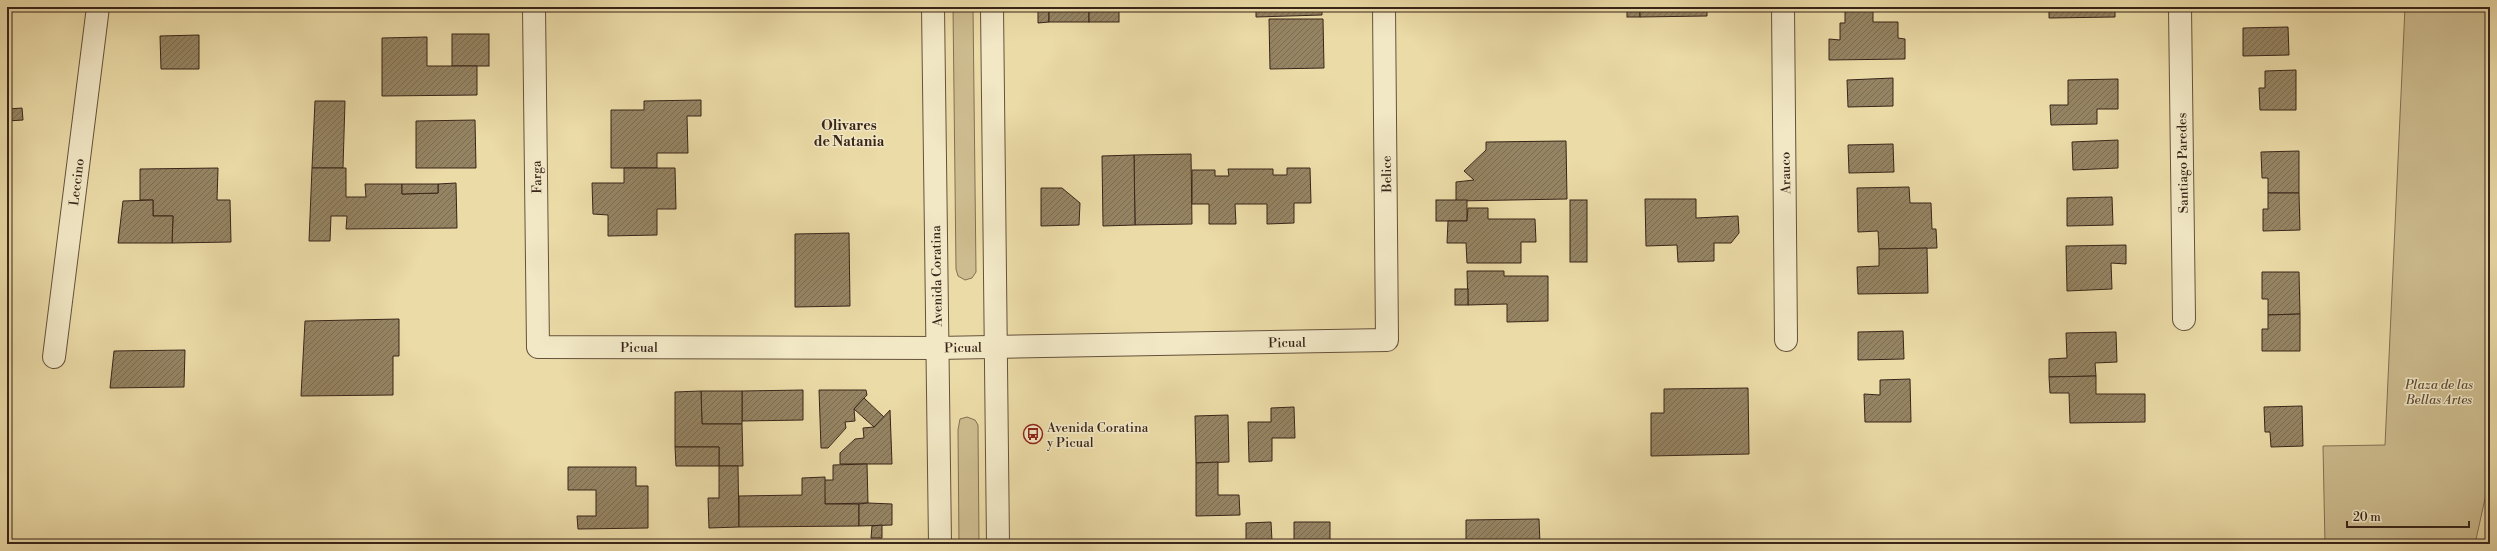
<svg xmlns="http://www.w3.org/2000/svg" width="2497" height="551" font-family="'Libre Bodoni',serif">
<defs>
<pattern id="building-hatch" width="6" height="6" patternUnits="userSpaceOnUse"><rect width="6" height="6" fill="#958463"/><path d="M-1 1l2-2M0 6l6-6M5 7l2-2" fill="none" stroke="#7b6c51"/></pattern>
</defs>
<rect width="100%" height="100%" fill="#ebdba7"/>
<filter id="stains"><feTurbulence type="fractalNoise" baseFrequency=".005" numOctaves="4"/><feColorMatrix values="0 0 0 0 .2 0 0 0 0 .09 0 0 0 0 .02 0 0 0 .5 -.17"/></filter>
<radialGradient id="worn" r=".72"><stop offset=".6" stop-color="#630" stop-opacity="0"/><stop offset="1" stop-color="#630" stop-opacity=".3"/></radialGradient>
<!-- green -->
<g fill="#cdbc8f" stroke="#827054">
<polygon points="953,7 973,7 976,272 972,278 965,280 958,276 956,269"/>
<polygon points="2405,7 2490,7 2490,476 2475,544 2325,544 2323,446 2385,445"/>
<polygon points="967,417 975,420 978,425 979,544 959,544 958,430 960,419"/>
</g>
<!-- building -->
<g fill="url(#building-hatch)" stroke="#382519">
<polygon points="1038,7 1049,7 1049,22 1038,23"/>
<rect x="1049" y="7" width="40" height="15"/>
<rect x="1089" y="7" width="30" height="15"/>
<polygon points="1256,7 1322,7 1322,15 1256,17"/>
<rect x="1627" y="7" width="13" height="10"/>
<polygon points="1640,7 1707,7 1707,16 1640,17"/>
<polygon points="1845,7 1892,7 1892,9 1873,9 1873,22 1898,22 1898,38 1905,39 1905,59 1829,60 1829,39 1840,40 1840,23 1845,23"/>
<polygon points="2049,7 2115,7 2115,17 2049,18"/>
<rect x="2264" y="7" width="50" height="3"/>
<polygon points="1269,19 1323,19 1324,68 1270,69"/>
<polygon points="2288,27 2289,55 2243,56 2243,28"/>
<rect x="452" y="34" width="37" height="32"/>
<polygon points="199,35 199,69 161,69 160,36"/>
<polygon points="427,37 427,66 477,66 477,95 382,96 382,38"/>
<polygon points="2296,70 2296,110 2260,110 2259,88 2265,88 2265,71"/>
<polygon points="1893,78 1893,106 1848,107 1847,80"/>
<polygon points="2118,79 2118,109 2097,109 2097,124 2051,125 2050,105 2068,105 2068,80"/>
<polygon points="7,93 8,109 22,108 23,120 7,121"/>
<polygon points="701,100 701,116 687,116 688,153 657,153 657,168 611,168 611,110 644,110 644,101"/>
<polygon points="315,101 345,101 343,168 312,168"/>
<polygon points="475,120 476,168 416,168 416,121"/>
<polygon points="2118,140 2118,168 2073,170 2072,142"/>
<polygon points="1566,141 1567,199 1456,201 1456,182 1474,180 1464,171 1486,150 1486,142"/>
<polygon points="1893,144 1894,172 1849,173 1848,145"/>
<polygon points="2299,151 2299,193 2268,193 2268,178 2262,178 2261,152"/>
<polygon points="1191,154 1192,224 1135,225 1134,155"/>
<polygon points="1134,155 1135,225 1103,226 1102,156"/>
<polygon points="218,168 217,200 230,200 231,242 172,243 173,216 153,216 153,200 140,200 140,169"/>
<polygon points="312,168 346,168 346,197 366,197 365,184 402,184 402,194 438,193 438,184 456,183 457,228 346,229 347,216 331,216 330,241 309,241"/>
<polygon points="624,168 675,168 676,209 657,209 657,235 608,236 608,215 593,214 592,183 624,183"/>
<polygon points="1287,168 1310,168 1311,203 1294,203 1294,223 1267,224 1267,204 1235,204 1236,224 1209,224 1209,204 1192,204 1192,170 1215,170 1215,176 1229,176 1228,169 1273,169 1273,175 1287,175"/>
<polygon points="402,184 438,184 438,193 402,194"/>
<polygon points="1909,187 1910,203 1931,203 1932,229 1936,229 1937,248 1879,249 1878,231 1858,232 1857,188"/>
<polygon points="1041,188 1062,188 1080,203 1079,225 1041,226"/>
<polygon points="2268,193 2299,193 2300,230 2263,231 2263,209 2268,209"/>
<polygon points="2112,197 2113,225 2067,226 2067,198"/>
<polygon points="1645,199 1696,199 1696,218 1738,216 1739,233 1731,243 1714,243 1714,261 1678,262 1677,245 1646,246"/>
<polygon points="153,200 153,216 173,216 172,243 118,243 123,201"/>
<rect x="1436" y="200" width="31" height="21"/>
<rect x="1570" y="200" width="17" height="62"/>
<polygon points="1468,208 1488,208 1488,219 1535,219 1536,242 1521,242 1521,263 1467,263 1466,243 1447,243 1448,221 1467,221"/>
<polygon points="849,233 850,306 795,307 795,234"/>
<polygon points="2126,245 2126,264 2111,263 2112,289 2067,291 2066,246"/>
<polygon points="1927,248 1928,293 1858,294 1857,267 1879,266 1879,249"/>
<polygon points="1467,271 1504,271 1504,276 1548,276 1548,321 1507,322 1507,304 1468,305"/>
<polygon points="2262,272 2299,272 2300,314 2268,315 2268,299 2262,299"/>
<rect x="1455" y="289" width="13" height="16"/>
<polygon points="2300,314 2300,351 2262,351 2262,329 2268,329 2268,315"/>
<polygon points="399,319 399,356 393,356 393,395 301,396 305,321"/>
<polygon points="1903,331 1904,359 1858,360 1858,332"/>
<polygon points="2116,332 2117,362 2095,363 2096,376 2049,377 2049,359 2067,358 2066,333"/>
<polygon points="185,350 184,387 110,388 114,351"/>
<polygon points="2096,376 2096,394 2145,394 2145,422 2070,423 2069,393 2050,393 2049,377"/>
<polygon points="1910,379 1911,422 1865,422 1864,394 1880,395 1880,380"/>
<polygon points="1748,388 1749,454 1651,456 1651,413 1664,413 1664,389"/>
<polygon points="803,390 803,420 742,421 742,391"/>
<polygon points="819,390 866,390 867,395 854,409 855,421 845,422 846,428 828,448 821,448"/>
<polygon points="701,391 742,391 742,424 702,424"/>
<polygon points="701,391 702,424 742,424 743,466 719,466 719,447 675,447 675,392"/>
<polygon points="864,398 885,418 874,427 854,409"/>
<polygon points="2302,406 2303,446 2271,447 2270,432 2265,432 2264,407"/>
<polygon points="1294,407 1295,438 1272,438 1272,461 1249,462 1248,422 1271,422 1271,408"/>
<polygon points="890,410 892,464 840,464 840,453 855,439 864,438 863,428 874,427"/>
<polygon points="1228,415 1229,462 1196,463 1195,416"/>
<polygon points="675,447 719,447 719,466 676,466"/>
<polygon points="1218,462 1218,495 1239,495 1240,515 1196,516 1196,463"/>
<polygon points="867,464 868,503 825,504 824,480 833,480 833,465"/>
<polygon points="719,466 738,466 739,527 709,528 708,498 719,498"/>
<polygon points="568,467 636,467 636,486 648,486 648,528 578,529 577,516 596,516 596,490 568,490"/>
<polygon points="825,477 825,504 859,504 859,526 739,527 739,496 802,495 802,478"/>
<polygon points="868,503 892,504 892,525 859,526 859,504"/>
<polygon points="1539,519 1540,544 1466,544 1466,520"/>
<polygon points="1271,522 1272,541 1294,541 1294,522 1330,522 1330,544 1246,544 1246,523"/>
<polygon points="882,525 882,538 871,538 872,526"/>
<polygon points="1692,541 1692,544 1631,544 1631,542"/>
</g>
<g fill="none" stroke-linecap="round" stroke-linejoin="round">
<!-- minor casing -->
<g stroke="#65523c" stroke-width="24">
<g id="minor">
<polyline points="534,7 538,347 937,348 1387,340 1384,7"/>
<polyline points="933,7 940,544"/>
<polyline points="992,7 998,544"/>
<polyline points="1783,7 1786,340"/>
<polyline points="2180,7 2184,319"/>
<polyline points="54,357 98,7"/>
</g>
</g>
<!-- minor -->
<use href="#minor" stroke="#f2e8c6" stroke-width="22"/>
</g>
<!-- icons -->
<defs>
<g id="bus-ring" transform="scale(1)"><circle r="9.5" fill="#f2e8c6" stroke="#8f2418" stroke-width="1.5"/><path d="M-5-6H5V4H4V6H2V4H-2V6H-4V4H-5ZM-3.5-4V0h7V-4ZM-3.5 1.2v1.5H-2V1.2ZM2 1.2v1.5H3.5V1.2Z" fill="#8f2418"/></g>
</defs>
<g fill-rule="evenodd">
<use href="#bus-ring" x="1033" y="434"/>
</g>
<g text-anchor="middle" stroke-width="3" stroke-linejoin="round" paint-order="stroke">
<!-- street labels -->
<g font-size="13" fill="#382519" stroke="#f2e8c6">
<text transform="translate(2182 163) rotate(-91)" y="5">Santiago Paredes</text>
<text transform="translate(1785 173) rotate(-91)" y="5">Arauco</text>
<text transform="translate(1386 174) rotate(-91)" y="5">Belice</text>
<text transform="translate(536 177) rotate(-91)" y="5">Farga</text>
<text transform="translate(76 182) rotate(-83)" y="5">Leccino</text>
<text transform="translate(936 276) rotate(-91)" y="5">Avenida Coratina</text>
<text transform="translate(1287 342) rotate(-1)" y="5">Picual</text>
<text x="639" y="352">Picual</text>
<text transform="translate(963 347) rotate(-1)" y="5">Picual</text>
</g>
<!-- park labels -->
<g font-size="13" font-style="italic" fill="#5d4b36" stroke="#f2e8c6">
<text x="2439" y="389">Plaza de las<tspan x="2439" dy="15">Bellas Artes</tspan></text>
</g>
<!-- poi labels -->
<g font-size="13" fill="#382519" stroke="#f2e8c6" text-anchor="start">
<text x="1047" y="432">Avenida Coratina<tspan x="1047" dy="15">y Picual</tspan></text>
</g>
<!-- neighbourhood labels -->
<g font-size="14" font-weight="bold" fill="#382519" stroke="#f2e8c6">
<text x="849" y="130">Olivares<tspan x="849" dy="16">de Natania</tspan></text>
</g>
</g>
<!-- margin -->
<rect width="2497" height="551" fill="none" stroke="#ebdba7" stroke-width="24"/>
<rect x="8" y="8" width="2481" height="535" fill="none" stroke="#382519" stroke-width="2"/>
<rect x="12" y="12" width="2473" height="527" fill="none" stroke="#382519"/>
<!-- scale -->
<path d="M2347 521v6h122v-6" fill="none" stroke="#382519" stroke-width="2"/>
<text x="2353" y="521" font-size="12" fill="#382519" stroke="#f2e8c6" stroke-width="3" paint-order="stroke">20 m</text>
<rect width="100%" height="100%" filter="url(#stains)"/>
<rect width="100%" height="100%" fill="url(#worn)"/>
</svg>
